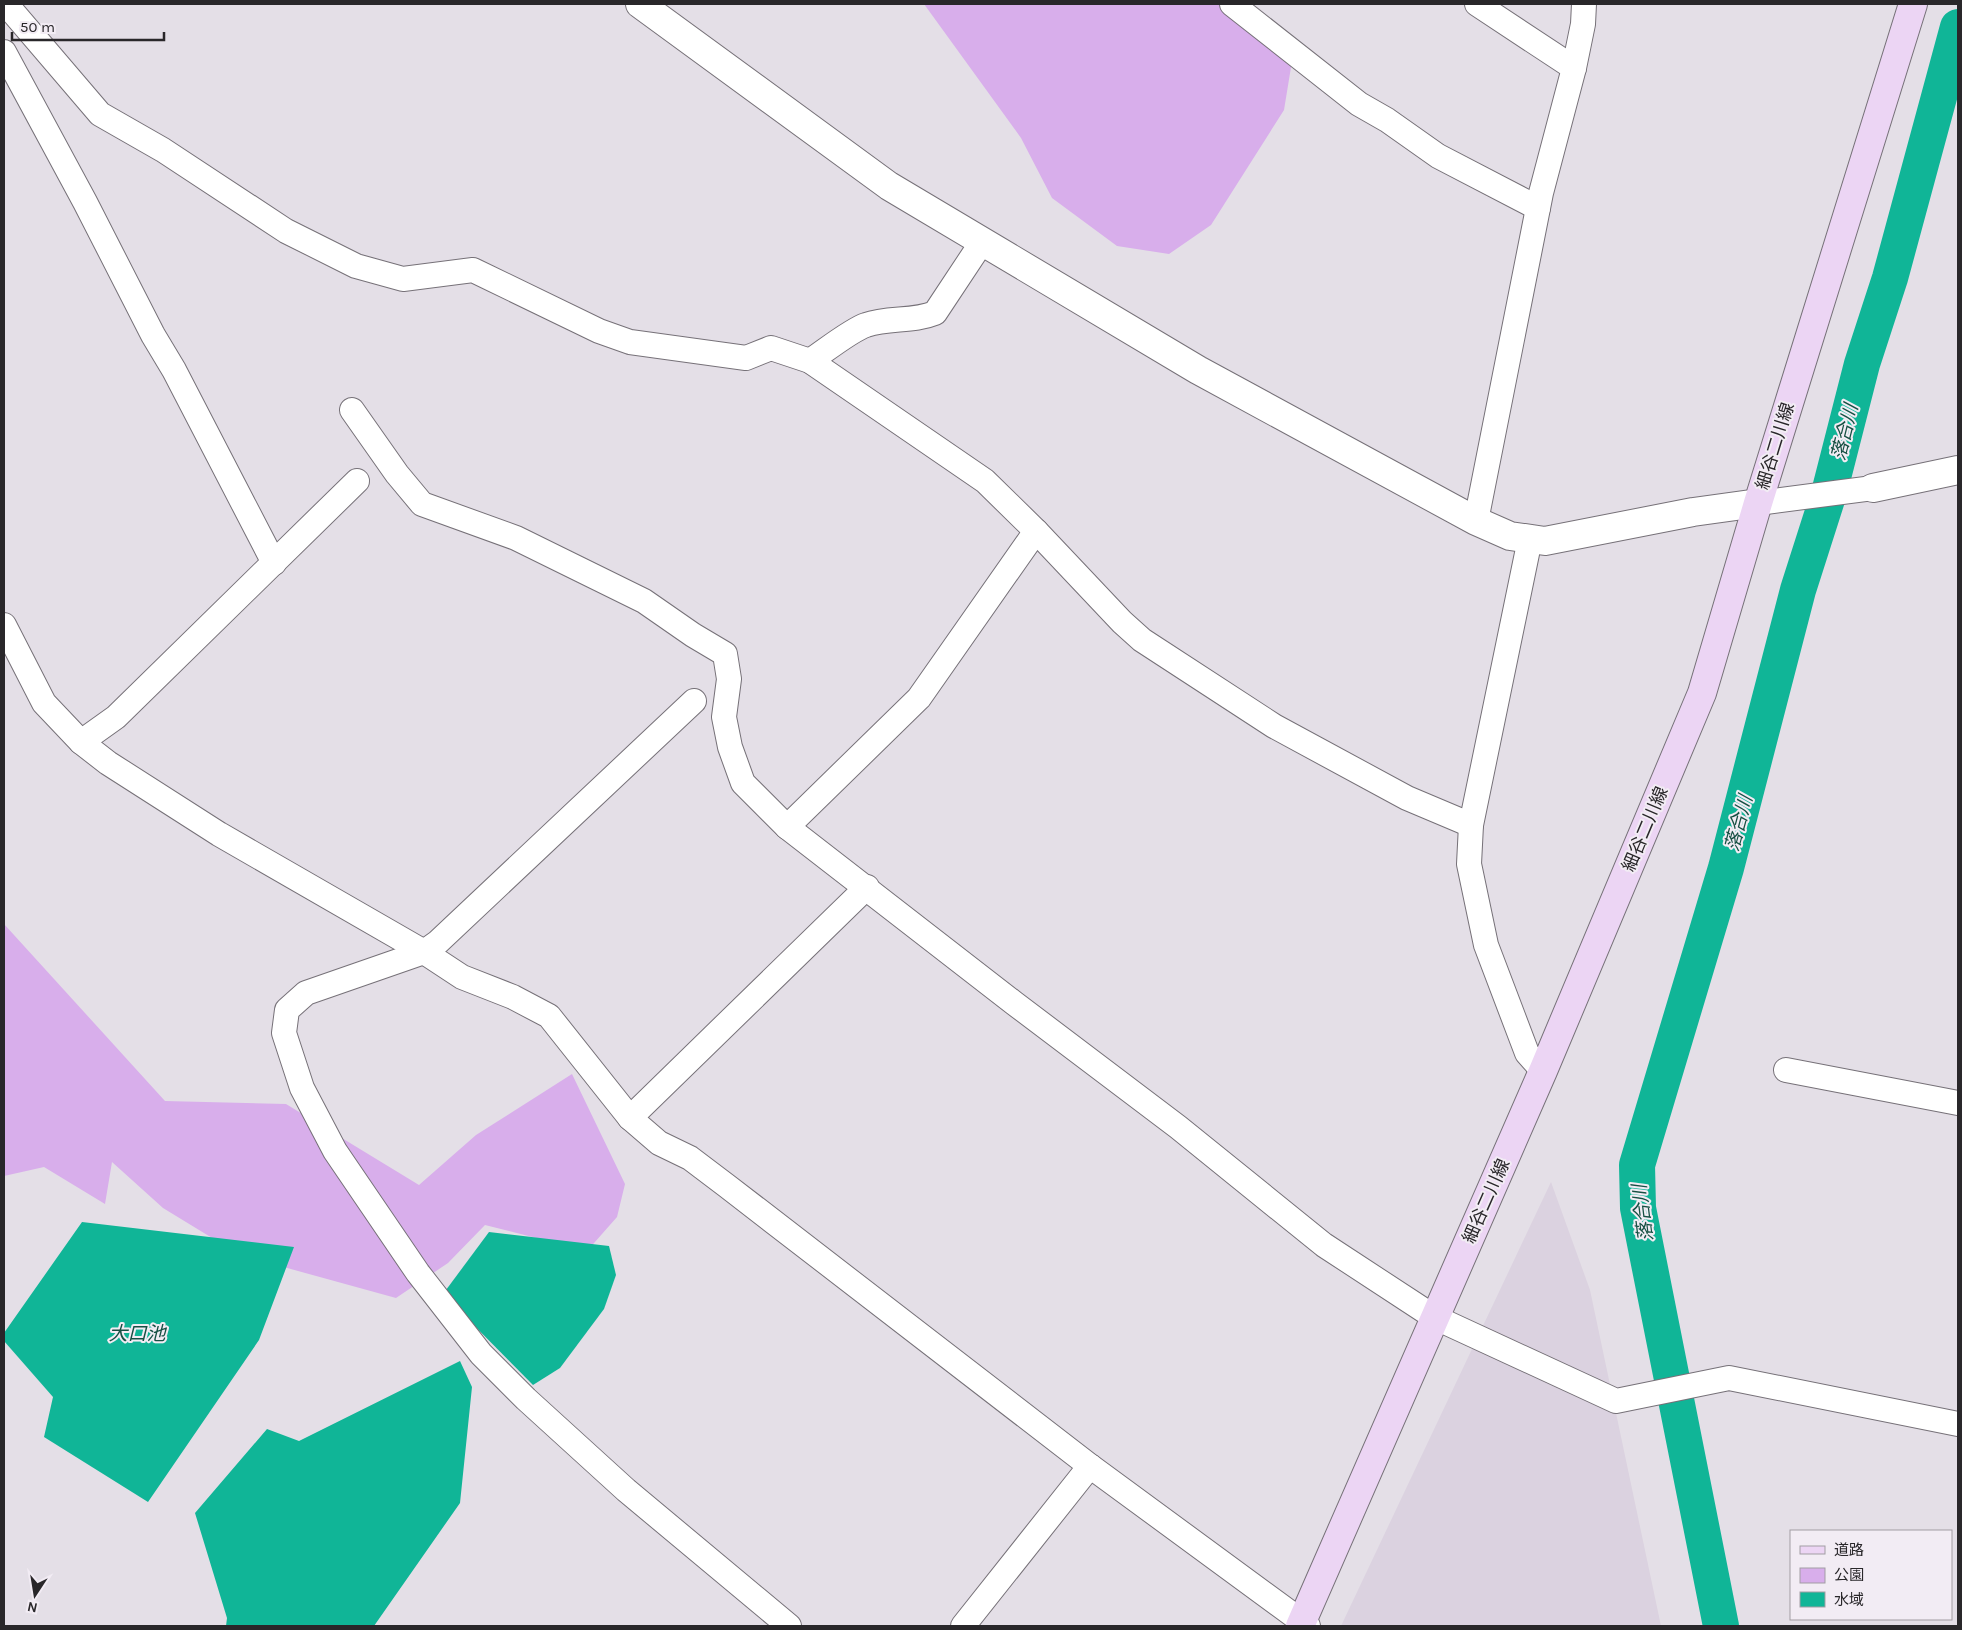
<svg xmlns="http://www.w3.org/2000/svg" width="1962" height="1630" font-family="Karla,'Noto Sans JP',sans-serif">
<rect width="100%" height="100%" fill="#e4dfe7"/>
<!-- built -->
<polygon fill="#dbd2e0" points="1551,1182 1590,1290 1661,1626 1341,1626"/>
<!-- green -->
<g fill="#d8aeeb">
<polygon points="924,4 1233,4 1293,55 1284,110 1211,225 1169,254 1117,246 1052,198 1021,138"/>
<polygon points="4,924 165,1101 286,1104 419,1185 476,1135 572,1074 625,1184 617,1217 587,1251 485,1225 448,1263 396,1298 240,1255 163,1208 112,1162 105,1204 44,1167 4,1176"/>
</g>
<!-- water -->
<g fill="#10b597">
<polygon points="82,1222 294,1247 259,1340 148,1502 44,1437 53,1397 4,1341 4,1333"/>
<polygon points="489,1232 609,1246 616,1275 604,1309 560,1368 533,1385 443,1294"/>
<polygon points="460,1361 472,1387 460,1503 374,1626 226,1626 227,1618 195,1513 267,1429 299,1441"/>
</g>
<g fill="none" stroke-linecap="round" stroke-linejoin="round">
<!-- river -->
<polyline stroke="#10b597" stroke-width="36" points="1721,1626 1638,1208 1637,1165 1726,868 1798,590 1829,493 1862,364 1890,278 1958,27"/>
<!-- minor casing -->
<g stroke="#767178" stroke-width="26">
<g id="minor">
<polyline points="6,4 100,114 163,150 286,231 356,266 403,279 473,270 599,331 630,342 746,358 771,348 810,361 985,481 1036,531 1122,622 1142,640 1274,726 1407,798 1471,825"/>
<polyline points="1232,4 1359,104 1387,120 1438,156 1538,208"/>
<polyline points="1477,4 1574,68"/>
<polyline points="4,52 85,202 153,335 174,370 274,563"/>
<path d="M 810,361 C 825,351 851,330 866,325 C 888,317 913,322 935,313 L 982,242"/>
<polyline points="352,410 397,474 422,504 516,538 644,601 693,635 725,654 729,679 724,717 730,747 743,783 787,827 1014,1003 1178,1127 1324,1245 1434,1317 1616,1401 1729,1378 1958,1424"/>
<polyline points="1758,503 1873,488"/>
<polyline points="1476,521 1541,193 1574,68 1583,24 1584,4"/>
<polyline points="1530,539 1471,825 1469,864 1486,945 1527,1053 1543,1071"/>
<polyline points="4,625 44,703 81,742 108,763 219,834 424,952 462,977 513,997 549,1016 630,1118 659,1143 690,1158 727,1186 1090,1466 1308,1626"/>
<polyline points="694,701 438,942 424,952 306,993 287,1010 284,1033 302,1088 335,1151 418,1273 481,1354 526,1399 626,1490 789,1626"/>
<polyline points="81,742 116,717 357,481"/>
<polyline points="787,827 919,698 1036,531"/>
<polyline points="1786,1070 1958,1103"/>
<polyline points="630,1118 867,887"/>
<polyline points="963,1626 1090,1466"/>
</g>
</g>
<!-- tertiary casing -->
<g stroke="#767178" stroke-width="30">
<g id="tertiary">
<polyline points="640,4 889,186 1198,370 1476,521 1510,536 1545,541 1693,512 1758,503"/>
<polyline points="1873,488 1958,470"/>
</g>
</g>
<!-- secondary casing -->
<g stroke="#767178" stroke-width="30">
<polyline id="secondary" points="1300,1626 1543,1071 1702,693 1758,503 1913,4"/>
</g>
<!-- minor -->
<use href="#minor" stroke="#fff" stroke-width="24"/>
<!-- tertiary -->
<use href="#tertiary" stroke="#fff" stroke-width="28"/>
<!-- secondary -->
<use href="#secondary" stroke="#ecd5f4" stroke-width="28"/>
</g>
<g text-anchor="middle" stroke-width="4" stroke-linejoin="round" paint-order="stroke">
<!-- street labels -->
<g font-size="18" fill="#29272a" stroke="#f2ecf4">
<text transform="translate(1775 446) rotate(-73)" y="6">細谷二川線</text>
<text transform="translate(1645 829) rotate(-67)" y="6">細谷二川線</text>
<text transform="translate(1486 1201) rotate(-66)" y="6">細谷二川線</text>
</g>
<!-- water labels -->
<g font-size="19" font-style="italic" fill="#165043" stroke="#f2ecf4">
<text transform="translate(1844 432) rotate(-76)" y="7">落合川</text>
<text transform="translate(1738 823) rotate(-75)" y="7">落合川</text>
<text transform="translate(1642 1213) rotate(-97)" y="7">落合川</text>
<text x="137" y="1340">大口池</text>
</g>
</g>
<!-- border -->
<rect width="1962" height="1630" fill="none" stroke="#29272a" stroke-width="10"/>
<!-- legend -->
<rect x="1790" y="1530" width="162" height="90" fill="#f2ecf4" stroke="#a29da3"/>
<rect x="1800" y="1546" width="25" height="8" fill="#ecd5f4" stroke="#a29da3"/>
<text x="1834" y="1555" font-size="15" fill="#29272a">道路</text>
<rect x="1800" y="1568" width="25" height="15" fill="#d8aeeb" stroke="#a29da3"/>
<text x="1834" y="1580" font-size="15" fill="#29272a">公園</text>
<rect x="1800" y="1592" width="25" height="15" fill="#10b597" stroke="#a29da3"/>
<text x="1834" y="1605" font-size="15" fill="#29272a">水域</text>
<!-- north arrow -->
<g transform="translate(35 1595) rotate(192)" stroke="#f2ecf4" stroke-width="4" paint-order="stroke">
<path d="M0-4L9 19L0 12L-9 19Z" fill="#29272a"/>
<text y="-8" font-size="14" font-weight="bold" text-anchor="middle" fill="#29272a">N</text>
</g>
<!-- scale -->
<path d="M12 32v8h152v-8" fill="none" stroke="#29272a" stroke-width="2.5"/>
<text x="20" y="32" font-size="15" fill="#29272a" stroke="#f2ecf4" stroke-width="4" paint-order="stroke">50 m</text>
</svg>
